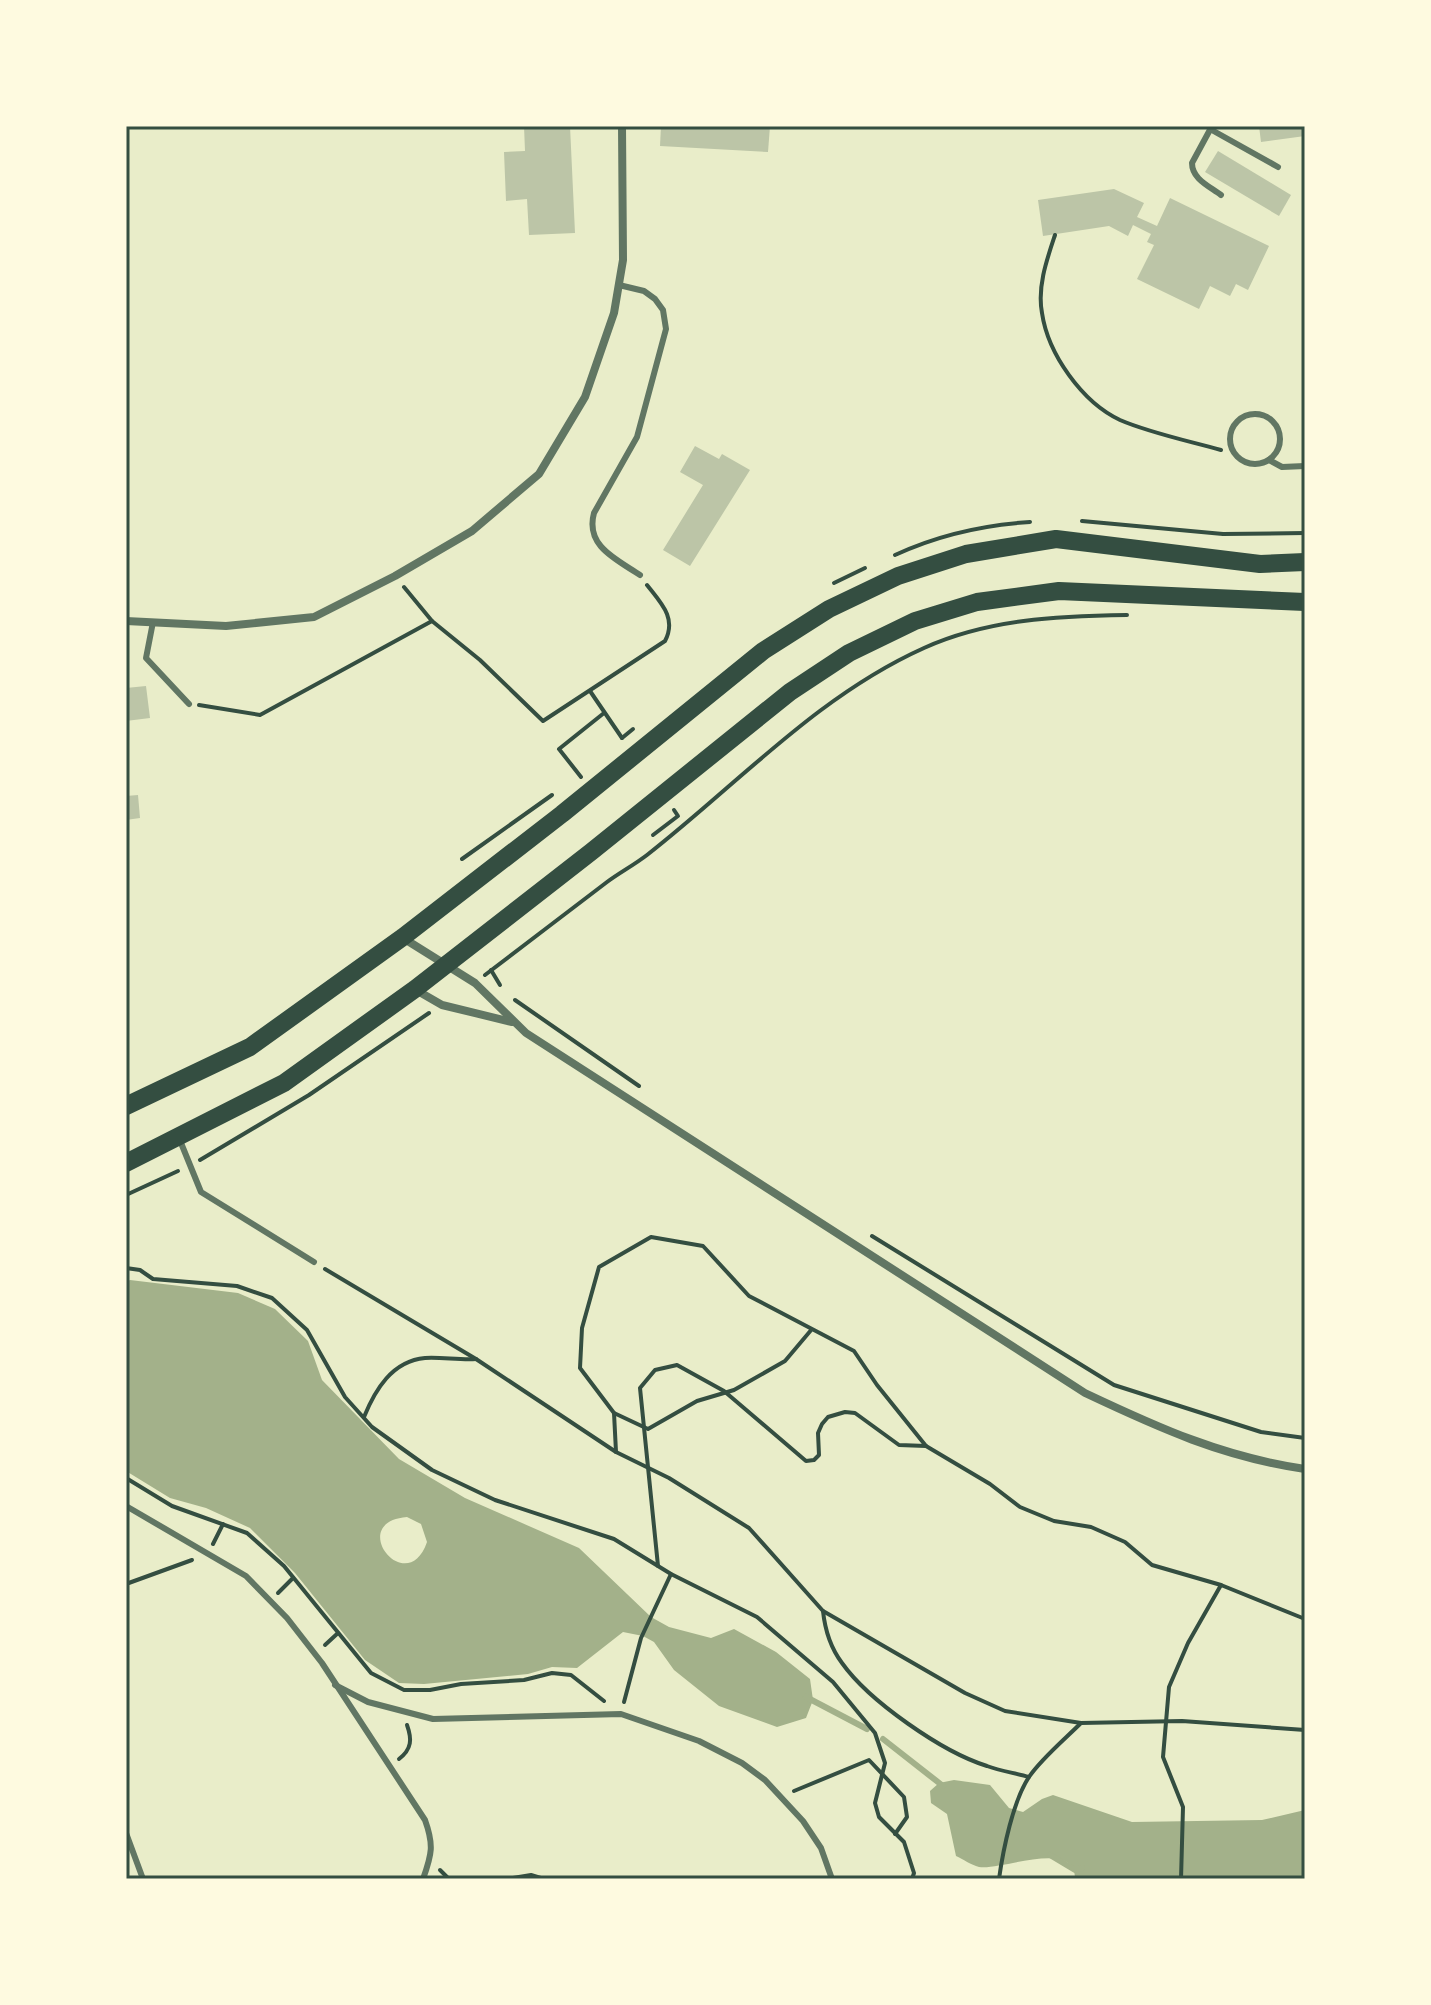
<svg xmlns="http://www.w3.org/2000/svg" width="1431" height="2005" font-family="'Noto Sans',sans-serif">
<rect width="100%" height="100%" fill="#e9edc9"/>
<!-- water -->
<g fill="#a3b18a" fill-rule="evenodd">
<path d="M 130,1280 L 238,1293 L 275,1309 L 308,1341 L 322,1380 L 399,1459 L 465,1498 L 579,1548 L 651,1617 L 669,1627 L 711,1638 L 734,1629 L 776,1652 L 810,1679 L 813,1700 L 806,1718 L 777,1727 L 719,1706 L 674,1670 L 654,1642 L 643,1636 L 623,1632 L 577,1668 L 552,1667 L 528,1674 L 424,1684 L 399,1683 L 365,1660 L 295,1573 L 250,1528 L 206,1508 L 170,1498 L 126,1471 L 126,1282 ZM 407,1517 L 421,1524 L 427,1542 C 407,1600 345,1522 407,1517 Z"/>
<path d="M 954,1780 L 990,1785 L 1009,1808 L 1023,1812 L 1042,1799 L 1053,1795 L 1132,1822 L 1262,1820 L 1305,1810 L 1305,1879 L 1075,1879 C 1076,1838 1001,1871 979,1867 C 971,1865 963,1859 956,1856 L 947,1814 L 931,1803 L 930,1791 L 939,1783 Z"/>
</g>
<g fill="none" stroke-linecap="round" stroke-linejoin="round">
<!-- stream -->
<g stroke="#a3b18a" stroke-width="6">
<polyline points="806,1697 867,1729"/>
<polyline points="883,1739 943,1786"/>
<polyline points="1050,1855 1075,1870 1082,1868"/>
</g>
</g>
<!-- building -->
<g fill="#bcc5a7">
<polygon points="524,126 570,126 575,233 529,235 527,199 506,201 504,152 525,151"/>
<polygon points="661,126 770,126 768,152 660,146"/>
<polygon points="1259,126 1305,126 1305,136 1261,142"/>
<polygon points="1218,151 1291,195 1279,216 1205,172"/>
<polygon points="1114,189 1144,203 1137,217 1157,226 1170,198 1269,246 1248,290 1236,284 1230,296 1210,286 1199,309 1137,279 1154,245 1147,242 1151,234 1133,225 1128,236 1109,226 1043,236 1038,200"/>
<polygon points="695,446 719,459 722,454 750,470 690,566 663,550 703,485 680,472"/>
<polygon points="146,686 150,718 126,721 126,688"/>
<polygon points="138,795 140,818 126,820 126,796"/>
</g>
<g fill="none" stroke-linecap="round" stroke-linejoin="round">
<!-- path -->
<g stroke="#344e41" stroke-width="4">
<path d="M 1055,235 C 1047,259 1037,287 1042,313 C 1048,354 1082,402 1120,420 C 1150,433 1189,441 1221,450"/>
<polyline points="1082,521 1223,534 1305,533"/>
<path d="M 895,555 C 938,535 983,525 1030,522"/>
<polyline points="834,583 865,568"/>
<path d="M 404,587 L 432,621 L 480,660 L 543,721 L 665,641 C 677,618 661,603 647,585"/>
<polyline points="590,691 622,738"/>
<polyline points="199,705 260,715 432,621"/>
<polyline points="622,738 633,729"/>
<polyline points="581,777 559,749 604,713"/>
<polyline points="653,835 678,816 674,810"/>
<polyline points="462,859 552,795"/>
<polyline points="491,970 500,985"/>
<path d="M 485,975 C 526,944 566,913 607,882 C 619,873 634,865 647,855 C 738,784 817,696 924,648 C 988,619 1058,616 1127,615"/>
<polyline points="515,1000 639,1086"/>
<polyline points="200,1160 309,1095 429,1013"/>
<polyline points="126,1195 178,1171"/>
<polyline points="872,1236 1114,1385 1261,1432 1305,1438"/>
<polyline points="126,1268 140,1270 153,1279 237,1286 272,1298 307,1330 345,1397 372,1427 432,1470 495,1500 614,1539 671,1574 757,1617 833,1682 875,1733 885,1763 875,1803 879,1817 904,1842 914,1873 912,1879"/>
<polyline points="325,1269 476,1359 616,1452 669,1478 749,1528 823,1611 965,1693 1005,1711 1081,1723 1182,1721 1305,1730"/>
<polyline points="812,1329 785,1361 734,1390 697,1401 648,1429 614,1413 580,1368 582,1328 599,1267 651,1237 703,1246 749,1296 854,1351 877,1385 926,1446 990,1484 1020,1507 1054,1521 1091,1527 1125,1542 1152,1565 1221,1585 1305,1619"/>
<polyline points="614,1413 616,1452"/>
<path d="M 364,1417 C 375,1390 392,1361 425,1358 C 441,1357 459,1360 476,1359"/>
<polyline points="126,1478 172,1506 247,1533 284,1566 371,1673 404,1690 430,1690 461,1684 524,1680 552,1673 571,1675 604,1701"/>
<polyline points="213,1544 223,1524"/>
<polyline points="658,1566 640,1388 655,1370 677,1365 724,1391 806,1461 814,1460 819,1455 818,1433 822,1424 828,1417 845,1412 855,1413 899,1445 926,1446"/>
<polyline points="126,1584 192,1560"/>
<polyline points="278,1593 293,1578"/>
<path d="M 823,1611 C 825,1630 830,1647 842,1663 C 869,1701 942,1752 987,1766 C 1000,1771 1015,1773 1029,1777"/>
<polyline points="325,1645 338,1633"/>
<polyline points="624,1702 641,1638 671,1574"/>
<path d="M 399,1759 C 412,1749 412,1739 407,1725"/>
<polyline points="794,1791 869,1760 904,1797 907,1817 895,1834"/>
<polyline points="440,1870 449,1879"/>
<polyline points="506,1879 531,1875 544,1879"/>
<path d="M 999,1879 C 1003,1850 1013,1801 1029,1777 C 1041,1759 1065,1739 1081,1723"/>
<polyline points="1181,1879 1183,1807 1163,1757 1169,1687 1188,1643 1221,1585"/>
</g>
<!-- service -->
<g stroke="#617663" stroke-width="6">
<path d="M 1212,126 L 1192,163 C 1192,179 1209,186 1221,195"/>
<polyline points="1210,129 1278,167"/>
<path d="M 619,285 L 644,291 L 655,299 L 663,310 L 666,329 L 637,437 L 594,513 C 585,546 616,559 640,575"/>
<circle cx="1255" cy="439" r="25"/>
<polyline points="1269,460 1282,467 1305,466"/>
<polyline points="153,622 146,658 189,704"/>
<polyline points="179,1138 201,1192 314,1262"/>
<path d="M 126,1506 L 246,1576 L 287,1618 L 322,1663 L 425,1820 C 434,1845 432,1854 423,1879"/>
<polyline points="335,1685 368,1702 433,1719 621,1714 699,1741 742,1763 765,1780 803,1821 821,1848 832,1879"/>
<polyline points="126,1833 143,1879"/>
</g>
<!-- minor -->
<g stroke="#617663" stroke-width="8">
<polyline points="126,621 226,626 314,617 395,576 472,531 539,474 585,397 614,313 623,260 622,126"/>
<path d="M 403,938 L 475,983 L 526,1033 L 1085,1393 C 1159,1428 1223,1457 1305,1469"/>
<polyline points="416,990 442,1005 512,1022"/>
</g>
<!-- primary -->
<g stroke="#344e41" stroke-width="18">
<polyline points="126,1106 250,1047 403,937 562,814 763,651 829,609 898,576 966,554 1056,539 1260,564 1305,562"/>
<polyline points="126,1163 284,1083 415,989 591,852 790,692 849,653 915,621 977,602 1059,591 1305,602"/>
</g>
</g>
<!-- border -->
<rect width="1431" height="2005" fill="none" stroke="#fefae0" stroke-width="256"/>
<rect x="128" y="128" width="1175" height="1749" fill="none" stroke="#344e41" stroke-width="3"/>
</svg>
